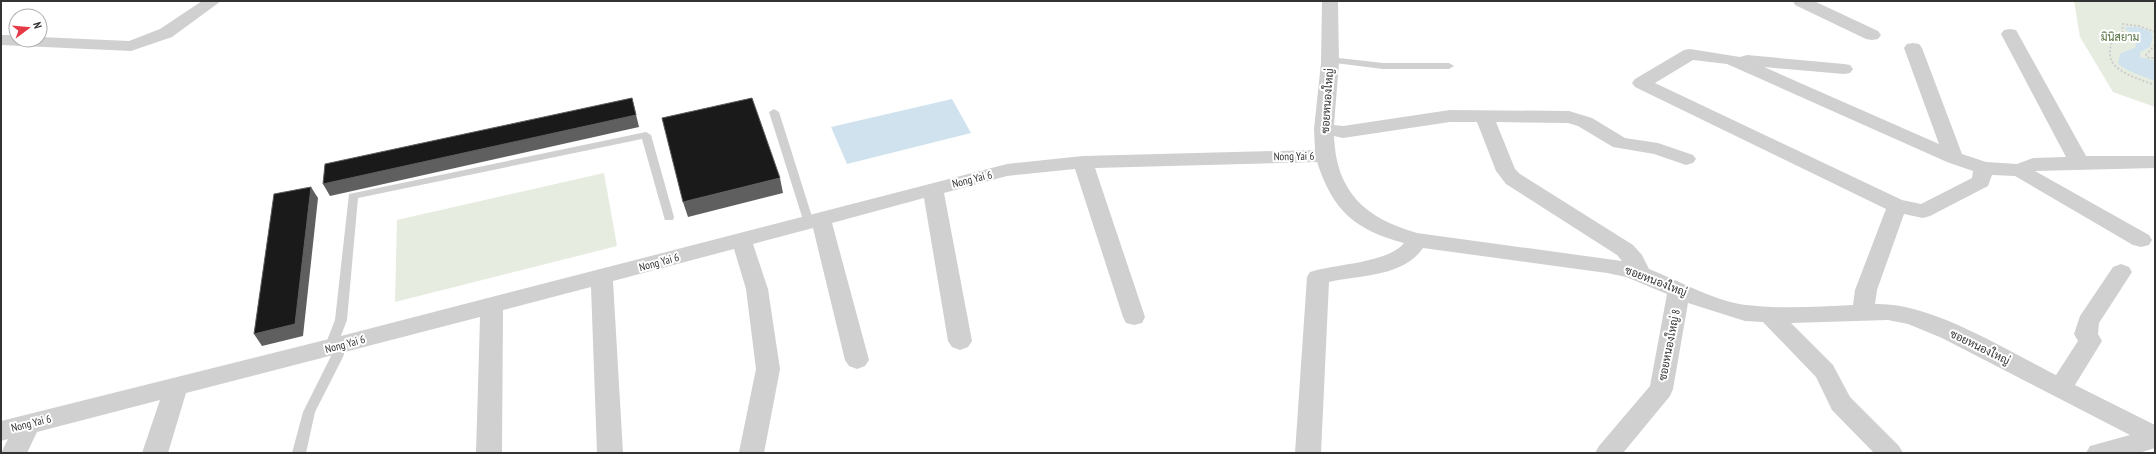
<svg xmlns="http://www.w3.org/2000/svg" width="2156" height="454" font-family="'PT Sans Narrow',Sarabun,sans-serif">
<rect width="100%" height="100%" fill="#fff"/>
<!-- green -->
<g fill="#e6ecdf">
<polygon points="2074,1 2155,1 2155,107 2113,92 2080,37"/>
<polygon points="604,173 617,246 395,302 397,220"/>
</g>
<!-- water -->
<g fill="#cfe2ee">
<polygon points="2126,27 2138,27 2150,31 2153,36 2150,47 2140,52 2140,57 2155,61 2155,81 2129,71 2118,64 2120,54 2136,47 2135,36 2125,29"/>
<polygon points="952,99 971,133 847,164 831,127"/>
</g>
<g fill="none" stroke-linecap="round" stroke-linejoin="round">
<!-- path -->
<g stroke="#cdcdcd" stroke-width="2" stroke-dasharray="2 2" stroke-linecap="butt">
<polyline points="2129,1 2133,1"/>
<path d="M 2155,32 L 2139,26 L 2123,24 L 2122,33 L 2114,33 C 2113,40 2109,48 2110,55 C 2111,72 2142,80 2155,85"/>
<polyline points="2155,45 2146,55 2149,58 2155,58"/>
</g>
<!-- service -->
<g fill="#d0d0d0" fill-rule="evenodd">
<polygon points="1330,57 1383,63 1449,63 1454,66 1449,69 1383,69 1327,62 1327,58"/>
<polygon points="774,109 779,112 814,223 813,226 809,227 804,223 769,112"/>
<polygon points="646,132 651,135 674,217 673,220 665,220 664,217 642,139 358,198 347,320 339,341 345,342 347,345 343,357 315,412 306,453 292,453 303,412 333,352 326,351 324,348 335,320 349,194"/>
</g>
<!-- minor -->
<g fill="#d0d0d0" fill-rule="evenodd">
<polygon points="202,1 221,1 172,37 131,51 1,45 1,35 16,35 16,40 40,40 40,37 129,41 160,29"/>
<path d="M 1322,1 L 1338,1 L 1339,63 L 1334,125 L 1343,126 L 1450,110 L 1569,111 L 1592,118 L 1625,138 L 1658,143 L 1693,155 L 1696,159 L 1693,163 L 1686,165 L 1654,154 L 1613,147 L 1578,126 L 1568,123 L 1496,122 L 1515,169 L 1520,174 L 1633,245 L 1642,255 L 1649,269 C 1677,280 1717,302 1746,305 C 1781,309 1818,307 1853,305 L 1855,290 L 1886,209 L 1635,87 L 1632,83 L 1635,79 L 1684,50 L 1690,49 L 1740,57 L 1747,55 L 1844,64 L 1850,65 L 1853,69 L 1850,73 L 1844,74 L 1764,67 L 1939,144 L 1904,48 L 1907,44 L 1913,43 L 1919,44 L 1922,48 L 1962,154 L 1986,162 L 2017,164 L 2033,158 L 2066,157 L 2001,34 L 2004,30 L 2010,29 L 2016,30 L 2086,156 L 2155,156 L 2155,168 L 2035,171 L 2149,235 L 2152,240 L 2149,245 L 2141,247 L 2133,245 L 2015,176 L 1992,175 L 1988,186 L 1930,216 L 1923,218 L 1904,214 L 1877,290 L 1875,304 C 1931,302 2006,350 2056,375 L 2078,341 L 2074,334 L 2080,316 L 2113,267 L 2121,264 L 2129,267 L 2132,272 L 2099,323 L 2098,334 L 2102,341 L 2075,385 L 2155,425 L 2155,448 L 2139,453 L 2086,453 L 2090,446 L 2130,435 L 1942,338 L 1908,324 L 1888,320 L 1791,323 L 1833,365 L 1850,397 L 1899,446 L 1903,453 L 1874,453 L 1832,410 L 1816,377 L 1763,322 L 1745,321 L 1688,303 L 1673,389 L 1670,396 L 1623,453 L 1595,453 L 1599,446 L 1650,386 L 1667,294 L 1626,277 L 1607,273 L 1423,248 C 1403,277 1360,275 1329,282 L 1321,453 L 1295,453 L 1307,277 L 1310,272 C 1335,264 1388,263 1404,243 C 1355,230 1333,211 1317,162 L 1095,168 L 1145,317 L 1142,323 L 1134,325 L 1126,323 L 1123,317 L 1075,169 L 1007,176 L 944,193 L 972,341 L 968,347 L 960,350 L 952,347 L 948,341 L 924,198 L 832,223 L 869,360 L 865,366 L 857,369 L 849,366 L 845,360 L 813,228 L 753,244 L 768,289 L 780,369 L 764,453 L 739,452 L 756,369 L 746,289 L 734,249 L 613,281 L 623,453 L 597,453 L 591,287 L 503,310 L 502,453 L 476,453 L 480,317 L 186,393 L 168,453 L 142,453 L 160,400 L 37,432 L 27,453 L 1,453 L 8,439 L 1,441 L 1,421 L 341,336 L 1007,164 L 1083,156 L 1315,150 L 1314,129 L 1321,63 ZM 1693,60 L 1727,64 L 1947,162 L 1973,171 L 1972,178 L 1921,204 L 1902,200 L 1655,83 ZM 1450,122 L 1477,122 L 1496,171 L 1506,184 L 1617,255 L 1622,261 L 1417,233 C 1365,218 1336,192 1334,136 L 1343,138 Z"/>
<polygon points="1793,1 1814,1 1878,31 1881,35 1878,39 1872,40 1866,39 1795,5"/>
</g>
</g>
<!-- shaded-wall -->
<g fill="#5f5f5f">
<polygon points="632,98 639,127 330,196 323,184"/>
<polygon points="780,178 783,193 688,217 683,202"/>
<polygon points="311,187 318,198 303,336 262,346 254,334"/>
</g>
<!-- building -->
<g fill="#1a1a1a" stroke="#5f5f5f">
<polygon points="632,98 636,115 323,184 325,164"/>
<polygon points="752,98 780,178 683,202 662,118"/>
<polygon points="311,187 295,324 254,334 274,194"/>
</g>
<g text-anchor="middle" stroke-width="4" stroke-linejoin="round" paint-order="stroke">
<!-- park labels -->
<g font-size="11" fill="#56703f" stroke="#fff">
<text x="2120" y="41">มินิสยาม</text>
</g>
<!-- street labels -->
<g font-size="11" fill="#333" stroke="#fff">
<text transform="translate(1327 101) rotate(-86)" y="4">ซอยหนองใหญ่</text>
<text transform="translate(1294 156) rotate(-1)" y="4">Nong Yai 6</text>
<text transform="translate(972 179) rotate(-14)" y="4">Nong Yai 6</text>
<text transform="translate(659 262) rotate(-15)" y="4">Nong Yai 6</text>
<text transform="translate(1656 281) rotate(21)" y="4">ซอยหนองใหญ่</text>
<text transform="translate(345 344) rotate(-15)" y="4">Nong Yai 6</text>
<text transform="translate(1669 345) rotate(-79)" y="4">ซอยหนองใหญ่ 8</text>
<text transform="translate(1980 347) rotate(26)" y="4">ซอยหนองใหญ่</text>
<text transform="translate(31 423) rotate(-14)" y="4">Nong Yai 6</text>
</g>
</g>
<!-- border -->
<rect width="2156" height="454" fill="none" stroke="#333333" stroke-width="4"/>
<!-- north arrow -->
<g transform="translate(28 28) rotate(74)"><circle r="19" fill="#ffffff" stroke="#adadad"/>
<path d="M0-3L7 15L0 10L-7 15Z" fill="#e63946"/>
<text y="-6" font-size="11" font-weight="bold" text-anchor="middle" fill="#333333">N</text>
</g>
</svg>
